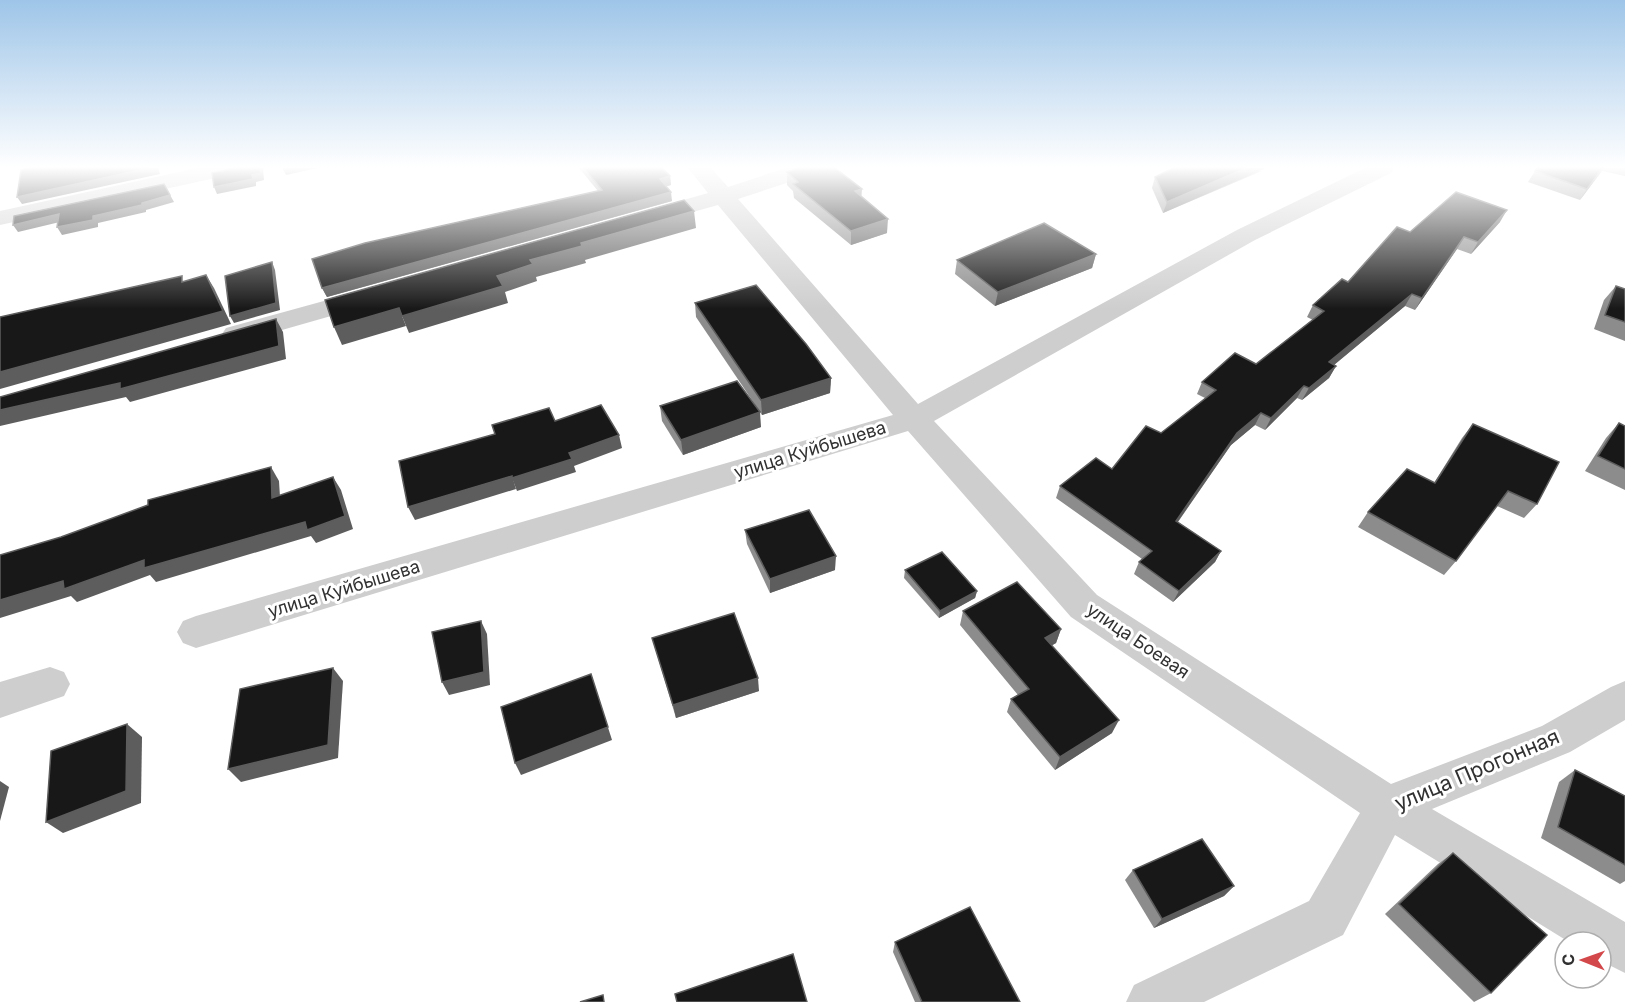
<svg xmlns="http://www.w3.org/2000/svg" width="1625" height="1002" font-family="Inter,sans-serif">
<rect width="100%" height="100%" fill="#fff"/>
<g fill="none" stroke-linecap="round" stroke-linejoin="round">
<!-- minor -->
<g fill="#cecece" fill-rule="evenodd">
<polygon points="197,168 240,168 237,173 229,175 0,225 0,211"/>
<polygon points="688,168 711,168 728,187 786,168 820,168 817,173 738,199 918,404 1237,230 1365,168 1394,168 1391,173 1255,240 934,421 1097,595 1391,784 1542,726 1611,687 1625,681 1625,720 1570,752 1432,809 1625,922 1625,973 1601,961 1601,942 1569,942 1395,835 1343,935 1204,1002 1126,1002 1134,985 1309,901 1360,813 1071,617 908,431 196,648 183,643 177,632 183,621 196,616 893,415 718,205 646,225 638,223 634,218 638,213 708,193"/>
<polygon points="371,288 380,290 384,296 380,302 236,343 226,340 222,334 226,328"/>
<polygon points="50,667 64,672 70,684 64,696 0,718 0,682"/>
</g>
</g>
<!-- wall -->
<g fill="#8c8c8c">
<polygon points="579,168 662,168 670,176 671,185 666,186 672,201 327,297 322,288 598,191"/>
<polygon points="1537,168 1625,168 1625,176 1602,171 1580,200 1528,182"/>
<polygon points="1262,171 1163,213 1152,188 1155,177"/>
<polygon points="787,172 861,197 887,233 851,245 794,198 793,191 787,185"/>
<polygon points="1500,222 1471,254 1457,249 1415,310 1405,306 1334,365 1336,366 1329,378 1302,400 1297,398 1265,430 1255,425 1231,445 1178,522 1221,551 1215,562 1173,602 1134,574 1139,562 1142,559 1056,498 1060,486 1112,469 1161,433 1205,398 1197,394 1202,382 1256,364 1313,320 1307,317 1313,305 1348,282 1410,232"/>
<polygon points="1096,254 1092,268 995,306 955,274 957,260"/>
<polygon points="1616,286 1625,289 1625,341 1594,329 1604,300"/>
<polygon points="695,303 831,378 830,393 762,415 696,317"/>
<polygon points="660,406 761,427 683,455 662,421"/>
<polygon points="1619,423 1625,426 1625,490 1585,471 1606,438"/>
<polygon points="1473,424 1537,504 1524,518 1497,506 1456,561 1444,575 1358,527 1368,512 1434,483 1462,438"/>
<polygon points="745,530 835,570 770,593 747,544"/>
<polygon points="905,570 977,591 975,598 939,618 904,578"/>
<polygon points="963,611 1061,629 1056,643 1051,646 1112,733 1055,770 1007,712 1011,699 1018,695 960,625"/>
<polygon points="652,638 759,691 676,718"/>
<polygon points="1575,770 1625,796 1625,881 1620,884 1541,838 1559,782"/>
<polygon points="1453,853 1491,993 1474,1002 1385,914 1438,864"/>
<polygon points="1133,870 1234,886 1224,896 1154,928 1125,880"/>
<polygon points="895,942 1020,1002 915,1002 893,952"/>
</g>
<!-- shaded-wall -->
<g fill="#5d5d5d">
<polygon points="149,168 158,168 160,174 22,204 17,197"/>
<polygon points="260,168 263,168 264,180 256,182 256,186 217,194 214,187 252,175"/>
<polygon points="283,168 317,168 286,175 283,169"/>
<polygon points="1246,168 1266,168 1163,213 1167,202"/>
<polygon points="1603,168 1604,168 1580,200 1587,189"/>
<polygon points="670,176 671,185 661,188 660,179"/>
<polygon points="164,184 174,202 146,210 146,212 98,223 98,227 62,235 57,227 93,216 142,203"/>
<polygon points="862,189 861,202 855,191"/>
<polygon points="671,192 672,201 327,297 322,288"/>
<polygon points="1507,210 1500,222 1471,254 1478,242"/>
<polygon points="694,211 696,228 585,260 586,263 536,277 537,281 505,292 508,303 409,333 402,316 497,276 530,260 581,243"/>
<polygon points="59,214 64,221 18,232 13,225"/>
<polygon points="888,219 887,233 851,245 851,231"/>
<polygon points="1464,237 1457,249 1415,310 1422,298"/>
<polygon points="1096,254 1092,268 995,306 998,292"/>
<polygon points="272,262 275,270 280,310 234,323 230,316"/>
<polygon points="206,275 214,288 231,324 0,389 0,372"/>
<polygon points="1412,294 1405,306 1323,374 1329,362"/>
<polygon points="399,308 406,326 342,345 334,327"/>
<polygon points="276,319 283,332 286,359 130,402 126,397 0,426 0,410"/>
<polygon points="1336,366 1329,378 1302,400 1309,388"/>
<polygon points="831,378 830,393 762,415 761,400"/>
<polygon points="1304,386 1297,398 1265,430 1271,418"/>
<polygon points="760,412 761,427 683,455 681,440"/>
<polygon points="1261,413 1255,425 1231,445 1170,533 1176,521 1237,433"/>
<polygon points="619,435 622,448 574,466 576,472 517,491 512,478 569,453"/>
<polygon points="271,467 279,481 281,512 272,498"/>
<polygon points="512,476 516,489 415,520 408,507"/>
<polygon points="333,477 341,490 353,529 316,543 311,536 156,582 150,575 77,602 71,596 0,618 0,600"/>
<polygon points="1221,551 1215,562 1173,602 1179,591"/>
<polygon points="836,556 835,570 770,593 770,579"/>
<polygon points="977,591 975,598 939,618 940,611"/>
<polygon points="481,621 487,634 490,685 449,695 442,682"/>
<polygon points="1061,629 1056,643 1040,652 1045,638"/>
<polygon points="333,668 343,681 338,758 241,782 228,769"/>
<polygon points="591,674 612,740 521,775 515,763"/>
<polygon points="758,678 759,691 676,718 673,705"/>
<polygon points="1119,720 1112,733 1055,770 1060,757"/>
<polygon points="127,724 142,737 141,803 63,833 46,822"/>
<polygon points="0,781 9,787 0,821"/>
<polygon points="1234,886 1224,896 1154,928 1162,919"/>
</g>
<!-- building -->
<g fill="#181818" stroke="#5d5d5d" stroke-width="1.5">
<polygon points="29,168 149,168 17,197 21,170"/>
<polygon points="234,168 260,168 261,173 252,175 253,179 214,187 212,173"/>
<polygon points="584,168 662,168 670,176 660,179 671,192 322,288 312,259 365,243 602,190"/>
<polygon points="797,168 835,168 862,189 855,191 888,219 851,231 793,184 798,182 787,172"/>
<polygon points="1173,168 1246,168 1167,202 1155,177"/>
<polygon points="1537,168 1603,168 1587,189 1535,171"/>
<polygon points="164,184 170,195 142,203 142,205 93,216 93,220 57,227 59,214 13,225 14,216"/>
<polygon points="1456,192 1507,210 1478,242 1464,237 1422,298 1412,294 1329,362 1336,366 1309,388 1304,386 1271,418 1261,413 1237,433 1176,521 1221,551 1179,591 1139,562 1152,551 1060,486 1096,458 1112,469 1146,426 1161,433 1216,390 1202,382 1235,353 1256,364 1324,311 1313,305 1342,279 1348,282 1397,227 1410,232"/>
<polygon points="684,200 694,211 581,243 582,246 530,260 533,264 497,276 503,286 402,316 399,308 334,327 325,300"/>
<polygon points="1044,223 1096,254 998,292 957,260"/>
<polygon points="272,262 276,303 230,316 225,276"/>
<polygon points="206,275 223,311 0,372 0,317 182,276 182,282"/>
<polygon points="756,285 806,344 831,378 761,400 695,303"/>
<polygon points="1616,286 1625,289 1625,322 1605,315"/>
<polygon points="276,319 279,346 120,389 120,383 0,410 0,397"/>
<polygon points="737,381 760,412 681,440 660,406"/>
<polygon points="601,405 619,435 569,453 572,459 512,478 512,476 408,507 399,461 495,434 492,425 549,408 555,421"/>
<polygon points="1619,423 1625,426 1625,469 1598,456"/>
<polygon points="1473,424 1559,462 1537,504 1508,491 1456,561 1368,512 1407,469 1435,483"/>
<polygon points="271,467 272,498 333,477 345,516 307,530 305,522 144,568 144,560 64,589 63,581 0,600 0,555 61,537 148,505 148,500"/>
<polygon points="809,510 836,556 770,579 745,530"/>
<polygon points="942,552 977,591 940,611 905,570"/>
<polygon points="1017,582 1061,629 1045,638 1119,720 1060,757 1011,699 1029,689 963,611"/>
<polygon points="734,613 758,678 673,705 652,638"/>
<polygon points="481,621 484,672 442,682 432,632"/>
<polygon points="333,668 328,745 228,769 240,689"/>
<polygon points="591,674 608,727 515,763 501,707"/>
<polygon points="127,724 126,791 46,822 51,751"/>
<polygon points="1575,770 1625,796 1625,865 1558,827"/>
<polygon points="1202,839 1234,886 1162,919 1133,870"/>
<polygon points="1453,853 1547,935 1491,993 1399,904"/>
<polygon points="970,907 1020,1002 922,1002 895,942"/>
<polygon points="793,954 807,1002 677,1002 675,994"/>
<polygon points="603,995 604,1002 580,1002"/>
</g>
<!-- sky -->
<linearGradient id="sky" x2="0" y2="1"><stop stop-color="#9ec5e8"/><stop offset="0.54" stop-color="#fff"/><stop offset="1" stop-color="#fff" stop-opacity="0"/></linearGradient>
<rect width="1625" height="309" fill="url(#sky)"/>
<g text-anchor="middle" stroke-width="6" stroke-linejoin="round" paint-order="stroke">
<!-- street labels -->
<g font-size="18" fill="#313131" stroke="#fff">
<text transform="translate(810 450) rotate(-17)" y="6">улица Куйбышева</text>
<text transform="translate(344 589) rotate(-17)" y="6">улица Куйбышева</text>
<text transform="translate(1138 641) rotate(34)" y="6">улица Боевая</text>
</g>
<!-- near-street labels -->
<g font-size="21" fill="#313131" stroke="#fff">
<text transform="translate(1477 770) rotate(-23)" y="7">улица Прогонная</text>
</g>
</g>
<!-- north arrow -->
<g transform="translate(1583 960) rotate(271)"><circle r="28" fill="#ffffff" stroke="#adadad" stroke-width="1.5"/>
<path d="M0-4.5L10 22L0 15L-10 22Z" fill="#d3484b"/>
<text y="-9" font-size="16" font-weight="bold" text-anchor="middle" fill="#313131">С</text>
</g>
</svg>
